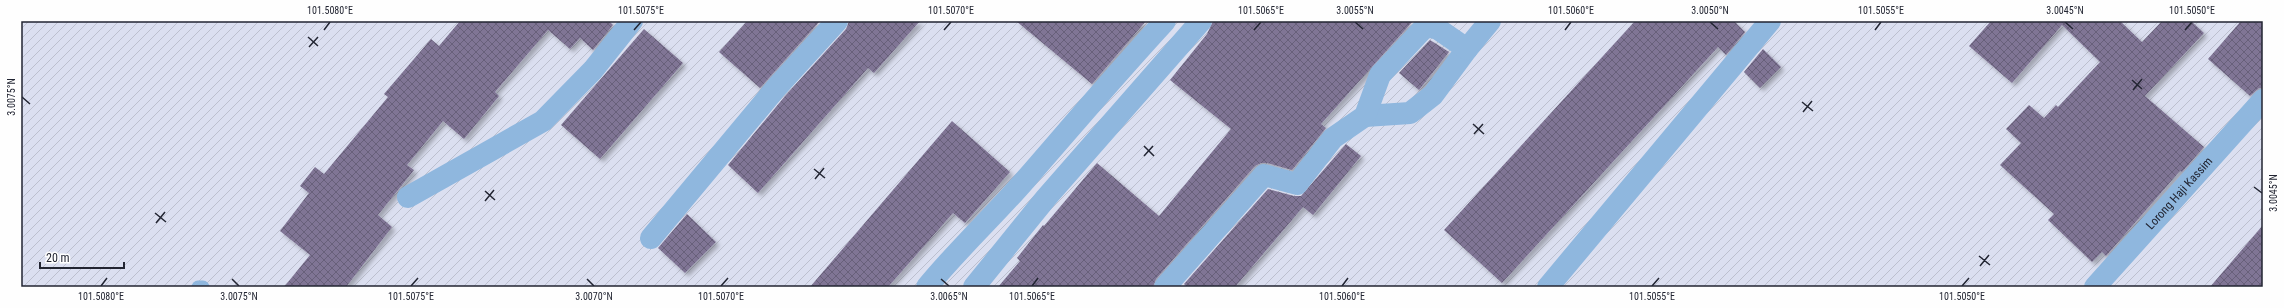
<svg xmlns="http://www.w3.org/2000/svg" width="2284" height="308" font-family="'Roboto Condensed',sans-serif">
<defs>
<pattern id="industrial-furrows" width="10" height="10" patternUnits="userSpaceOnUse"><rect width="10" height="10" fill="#dbdff0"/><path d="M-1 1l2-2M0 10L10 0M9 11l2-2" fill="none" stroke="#bcbfce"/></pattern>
<pattern id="building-cross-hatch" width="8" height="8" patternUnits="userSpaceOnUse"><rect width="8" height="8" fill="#807595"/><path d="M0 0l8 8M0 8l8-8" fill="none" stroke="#68607a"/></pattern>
<filter id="shadow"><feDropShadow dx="3.5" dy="3.5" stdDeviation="2" flood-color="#0004"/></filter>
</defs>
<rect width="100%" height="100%" fill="#ecf0fe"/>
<!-- industrial -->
<rect fill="url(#industrial-furrows)" x="21" y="21" width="2242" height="266"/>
<!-- building -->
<g fill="url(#building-cross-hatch)" filter="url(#shadow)">
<polygon points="460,21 609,21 613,25 593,50 580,38 570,49 548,30 495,92 499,96 464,139 443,121 407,165 414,170 378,215 392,227 346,287 284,287 310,255 280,231 309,193 300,186 315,167 324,174 388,97 384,94 431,39 439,46"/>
<polygon points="747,21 820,21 760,88 719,52"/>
<polygon points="849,21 920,21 874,73 868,68 758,193 728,165 785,96 846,29"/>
<polygon points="1016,21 1146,21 1092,84"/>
<polygon points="1213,21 1413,21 1321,124 1326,128 1292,170 1267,163 1261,163 1255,166 1156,279 1153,287 998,287 1020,261 1017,258 1043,225 1044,226 1097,163 1159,216 1231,129 1170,80 1207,34"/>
<polygon points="1635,21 1734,21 1745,32 1726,55 1718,47 1502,283 1444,230"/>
<polygon points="1991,21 2120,21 2142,42 2162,21 2191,21 2204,33 2145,96 2204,147 2182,172 2180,171 2106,256 2102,252 2092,262 2048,220 2054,214 2000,165 2021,143 2006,129 2029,105 2044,118 2056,105 2058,107 2100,62 2062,25 2012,83 1969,46"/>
<polygon points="2241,21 2263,21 2263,88 2259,88 2250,96 2208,59"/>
<polygon points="644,29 683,63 600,159 561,125"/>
<polygon points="1430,40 1449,52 1419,90 1399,73"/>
<polygon points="1763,49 1781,67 1760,88 1744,72"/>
<polygon points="952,121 1010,172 965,223 953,213 888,287 810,287"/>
<polygon points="1346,144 1361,156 1313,215 1303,207 1235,287 1187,287 1184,284 1268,189 1294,196 1301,196"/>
<polygon points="687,214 716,242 685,273 658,248"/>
<polygon points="2263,225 2263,287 2210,287"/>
</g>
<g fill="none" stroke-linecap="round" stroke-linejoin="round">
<!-- lane -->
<polyline stroke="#8fb7de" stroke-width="13" points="198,287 203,287"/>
<!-- street -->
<g stroke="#8fb7de" stroke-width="22">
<polyline points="1365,116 1410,113 1433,95 1467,49"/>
<polyline points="408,197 543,121 593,70 632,21"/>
<polyline points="651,238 776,88 837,21"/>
<path d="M 927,287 C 958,249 994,216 1026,179 C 1072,126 1117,73 1165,21"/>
<polyline points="974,287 1046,198 1201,21"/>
<polyline points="1165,287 1264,175 1297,184 1333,138 1365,116 1380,75 1422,30 1429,26 1438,29 1467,49 1490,21"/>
<polyline points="1548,287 1770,21"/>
<path id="s1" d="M 2095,287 L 2263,100"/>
</g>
</g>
<!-- ticks -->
<path fill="none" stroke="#222532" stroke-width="1.5" d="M 1355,22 L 1363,29M 1710,22 L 1718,29M 2065,22 L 2073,29M 324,30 L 330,22M 634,30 L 641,22M 944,30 L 951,22M 1254,30 L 1261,22M 1565,30 L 1571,22M 1875,30 L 1881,22M 2185,30 L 2192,22M 308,37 L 318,46M 309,47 L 318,37M 2132,80 L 2142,89M 2133,90 L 2142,79M 22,97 L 30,104M 1802,102 L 1813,111M 1803,112 L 1812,101M 1473,124 L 1484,134M 1474,134 L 1483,124M 1144,146 L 1154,156M 1144,156 L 1153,146M 814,169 L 825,178M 815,179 L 824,168M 2254,187 L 2262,193M 485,191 L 495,200M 485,201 L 494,190M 155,213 L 166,222M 156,223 L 165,212M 1979,256 L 1990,265M 1980,266 L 1989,255M 232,279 L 239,286M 587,279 L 594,286M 941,279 L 949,286M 101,286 L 107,278M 411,286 L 418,278M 721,286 L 728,278M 1032,286 L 1038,278M 1342,286 L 1348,278M 1652,286 L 1659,278M 1962,286 L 1969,278"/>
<g text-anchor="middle" stroke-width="3" stroke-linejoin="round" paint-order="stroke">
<!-- street labels -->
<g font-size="12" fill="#222532" stroke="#fefefe">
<text dy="4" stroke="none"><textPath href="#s1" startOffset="126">Lorong Haji Kassim</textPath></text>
</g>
</g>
<!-- border -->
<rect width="2284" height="308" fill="none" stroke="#fefefe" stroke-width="44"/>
<!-- scale -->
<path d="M40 262v6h84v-6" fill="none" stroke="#222532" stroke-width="2"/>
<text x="46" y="262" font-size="12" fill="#222532" stroke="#fefefe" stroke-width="3" paint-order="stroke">20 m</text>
<rect x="22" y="22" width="2240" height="264" fill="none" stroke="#222532" stroke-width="1.5"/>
<g font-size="10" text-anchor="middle" fill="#222532">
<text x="330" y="14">101.5080°E</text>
<text x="641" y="14">101.5075°E</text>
<text x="951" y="14">101.5070°E</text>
<text x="1261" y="14">101.5065°E</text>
<text x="1355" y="14">3.0055°N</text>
<text x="1571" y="14">101.5060°E</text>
<text x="1710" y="14">3.0050°N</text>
<text x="1881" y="14">101.5055°E</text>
<text x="2065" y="14">3.0045°N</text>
<text x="2192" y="14">101.5050°E</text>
<text transform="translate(11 97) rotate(-90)" y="4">3.0075°N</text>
<text transform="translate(2273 193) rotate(-90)" y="4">3.0045°N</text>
<text x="101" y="300">101.5080°E</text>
<text x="239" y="300">3.0075°N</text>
<text x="411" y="300">101.5075°E</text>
<text x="594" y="300">3.0070°N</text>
<text x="721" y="300">101.5070°E</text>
<text x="949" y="300">3.0065°N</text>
<text x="1032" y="300">101.5065°E</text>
<text x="1342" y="300">101.5060°E</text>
<text x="1652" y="300">101.5055°E</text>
<text x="1962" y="300">101.5050°E</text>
</g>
</svg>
